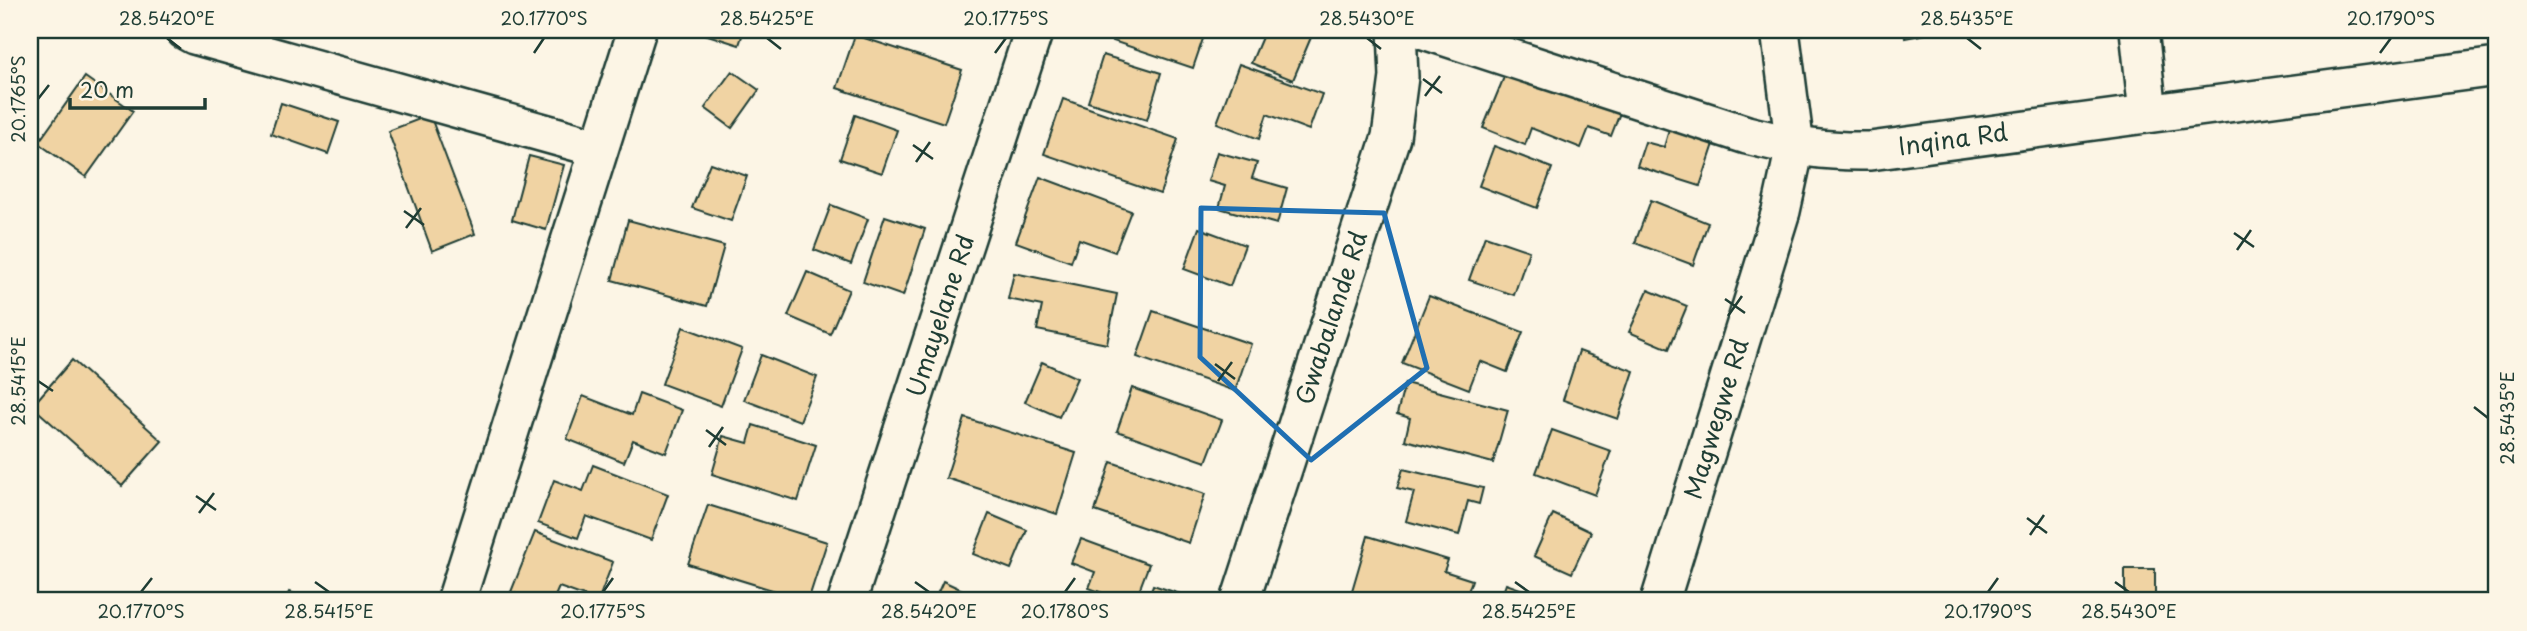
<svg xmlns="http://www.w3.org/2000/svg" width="2527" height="631" font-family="'Playpen Sans',sans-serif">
<rect width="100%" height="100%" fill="#fcf5e5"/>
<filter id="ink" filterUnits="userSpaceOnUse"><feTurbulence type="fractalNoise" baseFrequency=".0143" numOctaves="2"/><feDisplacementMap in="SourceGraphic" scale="14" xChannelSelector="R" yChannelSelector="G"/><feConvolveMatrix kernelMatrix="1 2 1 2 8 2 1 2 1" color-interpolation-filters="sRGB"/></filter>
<g filter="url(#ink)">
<!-- building -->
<g fill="#f0d3a3" stroke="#1f3d34" stroke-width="2">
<polygon points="692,30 744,30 739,45"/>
<polygon points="1104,30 1206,30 1193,68 1101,37"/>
<polygon points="1265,30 1298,30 1312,35 1293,80 1251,63"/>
<polygon points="1904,30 1946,30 1905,38"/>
<polygon points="855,35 962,70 944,123 837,88"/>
<polygon points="1103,55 1161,73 1147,120 1088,102"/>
<polygon points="1511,60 1623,105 1611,136 1589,128 1581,148 1531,128 1525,145 1483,128"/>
<polygon points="1239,64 1322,94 1309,130 1267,114 1259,139 1217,123"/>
<polygon points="732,71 759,90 732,128 705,108"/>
<polygon points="85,77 133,111 86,177 38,143"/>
<polygon points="1063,99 1178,139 1160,194 1044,154"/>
<polygon points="281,103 339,122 328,154 271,134"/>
<polygon points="430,115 475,234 432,251 388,131"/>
<polygon points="855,115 897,130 882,173 840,159"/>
<polygon points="1669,130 1714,144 1700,186 1637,166 1645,142 1664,147"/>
<polygon points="1494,146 1552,168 1537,208 1479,186"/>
<polygon points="1217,152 1257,163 1252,178 1287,188 1277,224 1219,208 1225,186 1208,181"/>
<polygon points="529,156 564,165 546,230 512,220"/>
<polygon points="710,163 747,176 731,221 692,208"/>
<polygon points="1040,177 1131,211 1115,252 1079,239 1071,262 1016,242"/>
<polygon points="1651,200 1708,223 1693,265 1635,243"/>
<polygon points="831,205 868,219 851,264 814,250"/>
<polygon points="885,216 925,229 903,296 863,282"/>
<polygon points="628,220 724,246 707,306 612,280"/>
<polygon points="1199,228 1245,245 1230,286 1184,269"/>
<polygon points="1485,236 1529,251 1514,295 1469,280"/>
<polygon points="807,272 849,290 830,334 788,316"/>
<polygon points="1014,273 1117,294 1107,344 1037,330 1042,306 1008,299"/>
<polygon points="1648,290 1687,306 1669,349 1629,332"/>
<polygon points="1429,296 1523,332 1507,372 1480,361 1469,389 1402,363"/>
<polygon points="1153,311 1251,344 1235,391 1137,357"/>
<polygon points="683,327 742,349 721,406 662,384"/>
<polygon points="1579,351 1634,371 1618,419 1563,400"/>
<polygon points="761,355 817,377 800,421 744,400"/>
<polygon points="72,360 162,441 122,486 32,406"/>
<polygon points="1042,362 1077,378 1059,417 1025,402"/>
<polygon points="1405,383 1508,410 1493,463 1405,440 1410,418 1397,414"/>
<polygon points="1132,388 1222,420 1206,462 1117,431"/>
<polygon points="639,394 682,410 666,453 633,440 624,462 567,439 583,396 632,415"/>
<polygon points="965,418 1076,453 1057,514 946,478"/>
<polygon points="753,425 816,445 798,501 712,474 723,436 748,443"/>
<polygon points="1552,430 1611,451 1595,495 1536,473"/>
<polygon points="1111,462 1205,494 1189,543 1095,511"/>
<polygon points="593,465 668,494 651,540 586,516 578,538 538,523 554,480 583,491"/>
<polygon points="1403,469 1483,488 1479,504 1468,501 1459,535 1406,521 1414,492 1397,488"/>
<polygon points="708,505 827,542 808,601 688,564"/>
<polygon points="989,514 1027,530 1011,569 973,554"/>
<polygon points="1553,514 1591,532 1572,573 1534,556"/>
<polygon points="535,532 613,562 598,601 559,587 553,601 536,601 511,592"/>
<polygon points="1368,536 1448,560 1444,571 1472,580 1465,601 1374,601 1351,594"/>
<polygon points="1081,539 1149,564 1135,601 1124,601 1089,588 1095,572 1071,563"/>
<rect x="2125" y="569" width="30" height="32"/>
<polygon points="943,581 986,601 934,601"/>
<polygon points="1506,584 1555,601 1500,601"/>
<polygon points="1153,585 1183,595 1181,601 1147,601"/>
<polygon points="289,592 314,601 285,601"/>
</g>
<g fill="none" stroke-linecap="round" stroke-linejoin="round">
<!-- street casing -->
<g stroke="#1f3d34" stroke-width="42">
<g id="street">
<polyline points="185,30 194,35 598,148"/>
<path d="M 1424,30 L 1747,135 C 1791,146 1824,152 1870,151 L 2497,67"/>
<polyline points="2139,30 2148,113"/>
<polyline points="456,601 637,30"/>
<polyline points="847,601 1034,30"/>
<polyline points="1240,601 1391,137 1399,77 1397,30"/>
<polyline points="1660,601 1781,211 1795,147 1780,30"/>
</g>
</g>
<!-- street -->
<use href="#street" stroke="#fcf5e5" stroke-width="37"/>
</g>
</g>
<!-- marked area -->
<path fill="none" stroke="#1f6fb2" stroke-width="5" stroke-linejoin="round" d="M 1201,208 L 1384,213 L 1427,368 L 1311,460 L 1200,357 Z"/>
<!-- ticks -->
<path fill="none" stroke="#1f3d34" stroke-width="2.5" d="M 167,38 L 181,49M 767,38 L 781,49M 1367,38 L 1381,49M 1967,38 L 1981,49M 534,53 L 544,38M 995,53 L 1006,38M 2380,53 L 2391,38M 1423,79 L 1442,93M 1425,96 L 1440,76M 38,99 L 49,85M 913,145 L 933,159M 916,162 L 930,142M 404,211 L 424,225M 406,228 L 421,208M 2234,233 L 2254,247M 2237,250 L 2251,230M 1725,299 L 1745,313M 1728,316 L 1742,296M 1215,364 L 1235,379M 38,381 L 53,391M 1218,381 L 1232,362M 2474,407 L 2488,418M 706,430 L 726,445M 709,447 L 723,427M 196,496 L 216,510M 199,513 L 214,493M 2027,518 L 2047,533M 2030,535 L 2044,515M 315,582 L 329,592M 915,582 L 929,592M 1515,582 L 1529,592M 2115,582 L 2129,592M 141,592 L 152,578M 603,592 L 613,578M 1065,592 L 1075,578M 1988,592 L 1998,578"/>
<g text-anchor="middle" stroke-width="5" stroke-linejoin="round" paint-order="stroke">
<!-- street labels -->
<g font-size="24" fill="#1f3d34" stroke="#fcf5e5">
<text transform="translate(1953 140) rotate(-8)" y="8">Inqina Rd</text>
<text transform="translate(941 316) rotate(-72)" y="8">Umayelane Rd</text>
<text transform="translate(1332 318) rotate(-72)" y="8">Gwabalande Rd</text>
<text transform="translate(1717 419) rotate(-73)" y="8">Magwegwe Rd</text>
</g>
</g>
<!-- margin -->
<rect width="2527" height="631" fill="none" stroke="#fcf5e5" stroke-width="77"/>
<!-- scale -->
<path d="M70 98v10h135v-10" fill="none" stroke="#1f3d34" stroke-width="3.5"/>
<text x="80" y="98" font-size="21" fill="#1f3d34" stroke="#fcf5e5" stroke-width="5" paint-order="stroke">20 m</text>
<rect x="38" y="38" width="2450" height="554" fill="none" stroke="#1f3d34" stroke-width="2.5"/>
<g font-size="18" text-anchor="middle" fill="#1f3d34">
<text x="167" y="25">28.5420°E</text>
<text x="544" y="25">20.1770°S</text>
<text x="767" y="25">28.5425°E</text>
<text x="1006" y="25">20.1775°S</text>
<text x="1367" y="25">28.5430°E</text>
<text x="1967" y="25">28.5435°E</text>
<text x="2391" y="25">20.1790°S</text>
<text transform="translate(19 99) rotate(-90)" y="6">20.1765°S</text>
<text transform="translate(19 381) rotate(-90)" y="6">28.5415°E</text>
<text transform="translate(2508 418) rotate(-90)" y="6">28.5435°E</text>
<text x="141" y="618">20.1770°S</text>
<text x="329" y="618">28.5415°E</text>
<text x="603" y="618">20.1775°S</text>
<text x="929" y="618">28.5420°E</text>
<text x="1065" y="618">20.1780°S</text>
<text x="1529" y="618">28.5425°E</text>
<text x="1988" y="618">20.1790°S</text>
<text x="2129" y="618">28.5430°E</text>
</g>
</svg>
